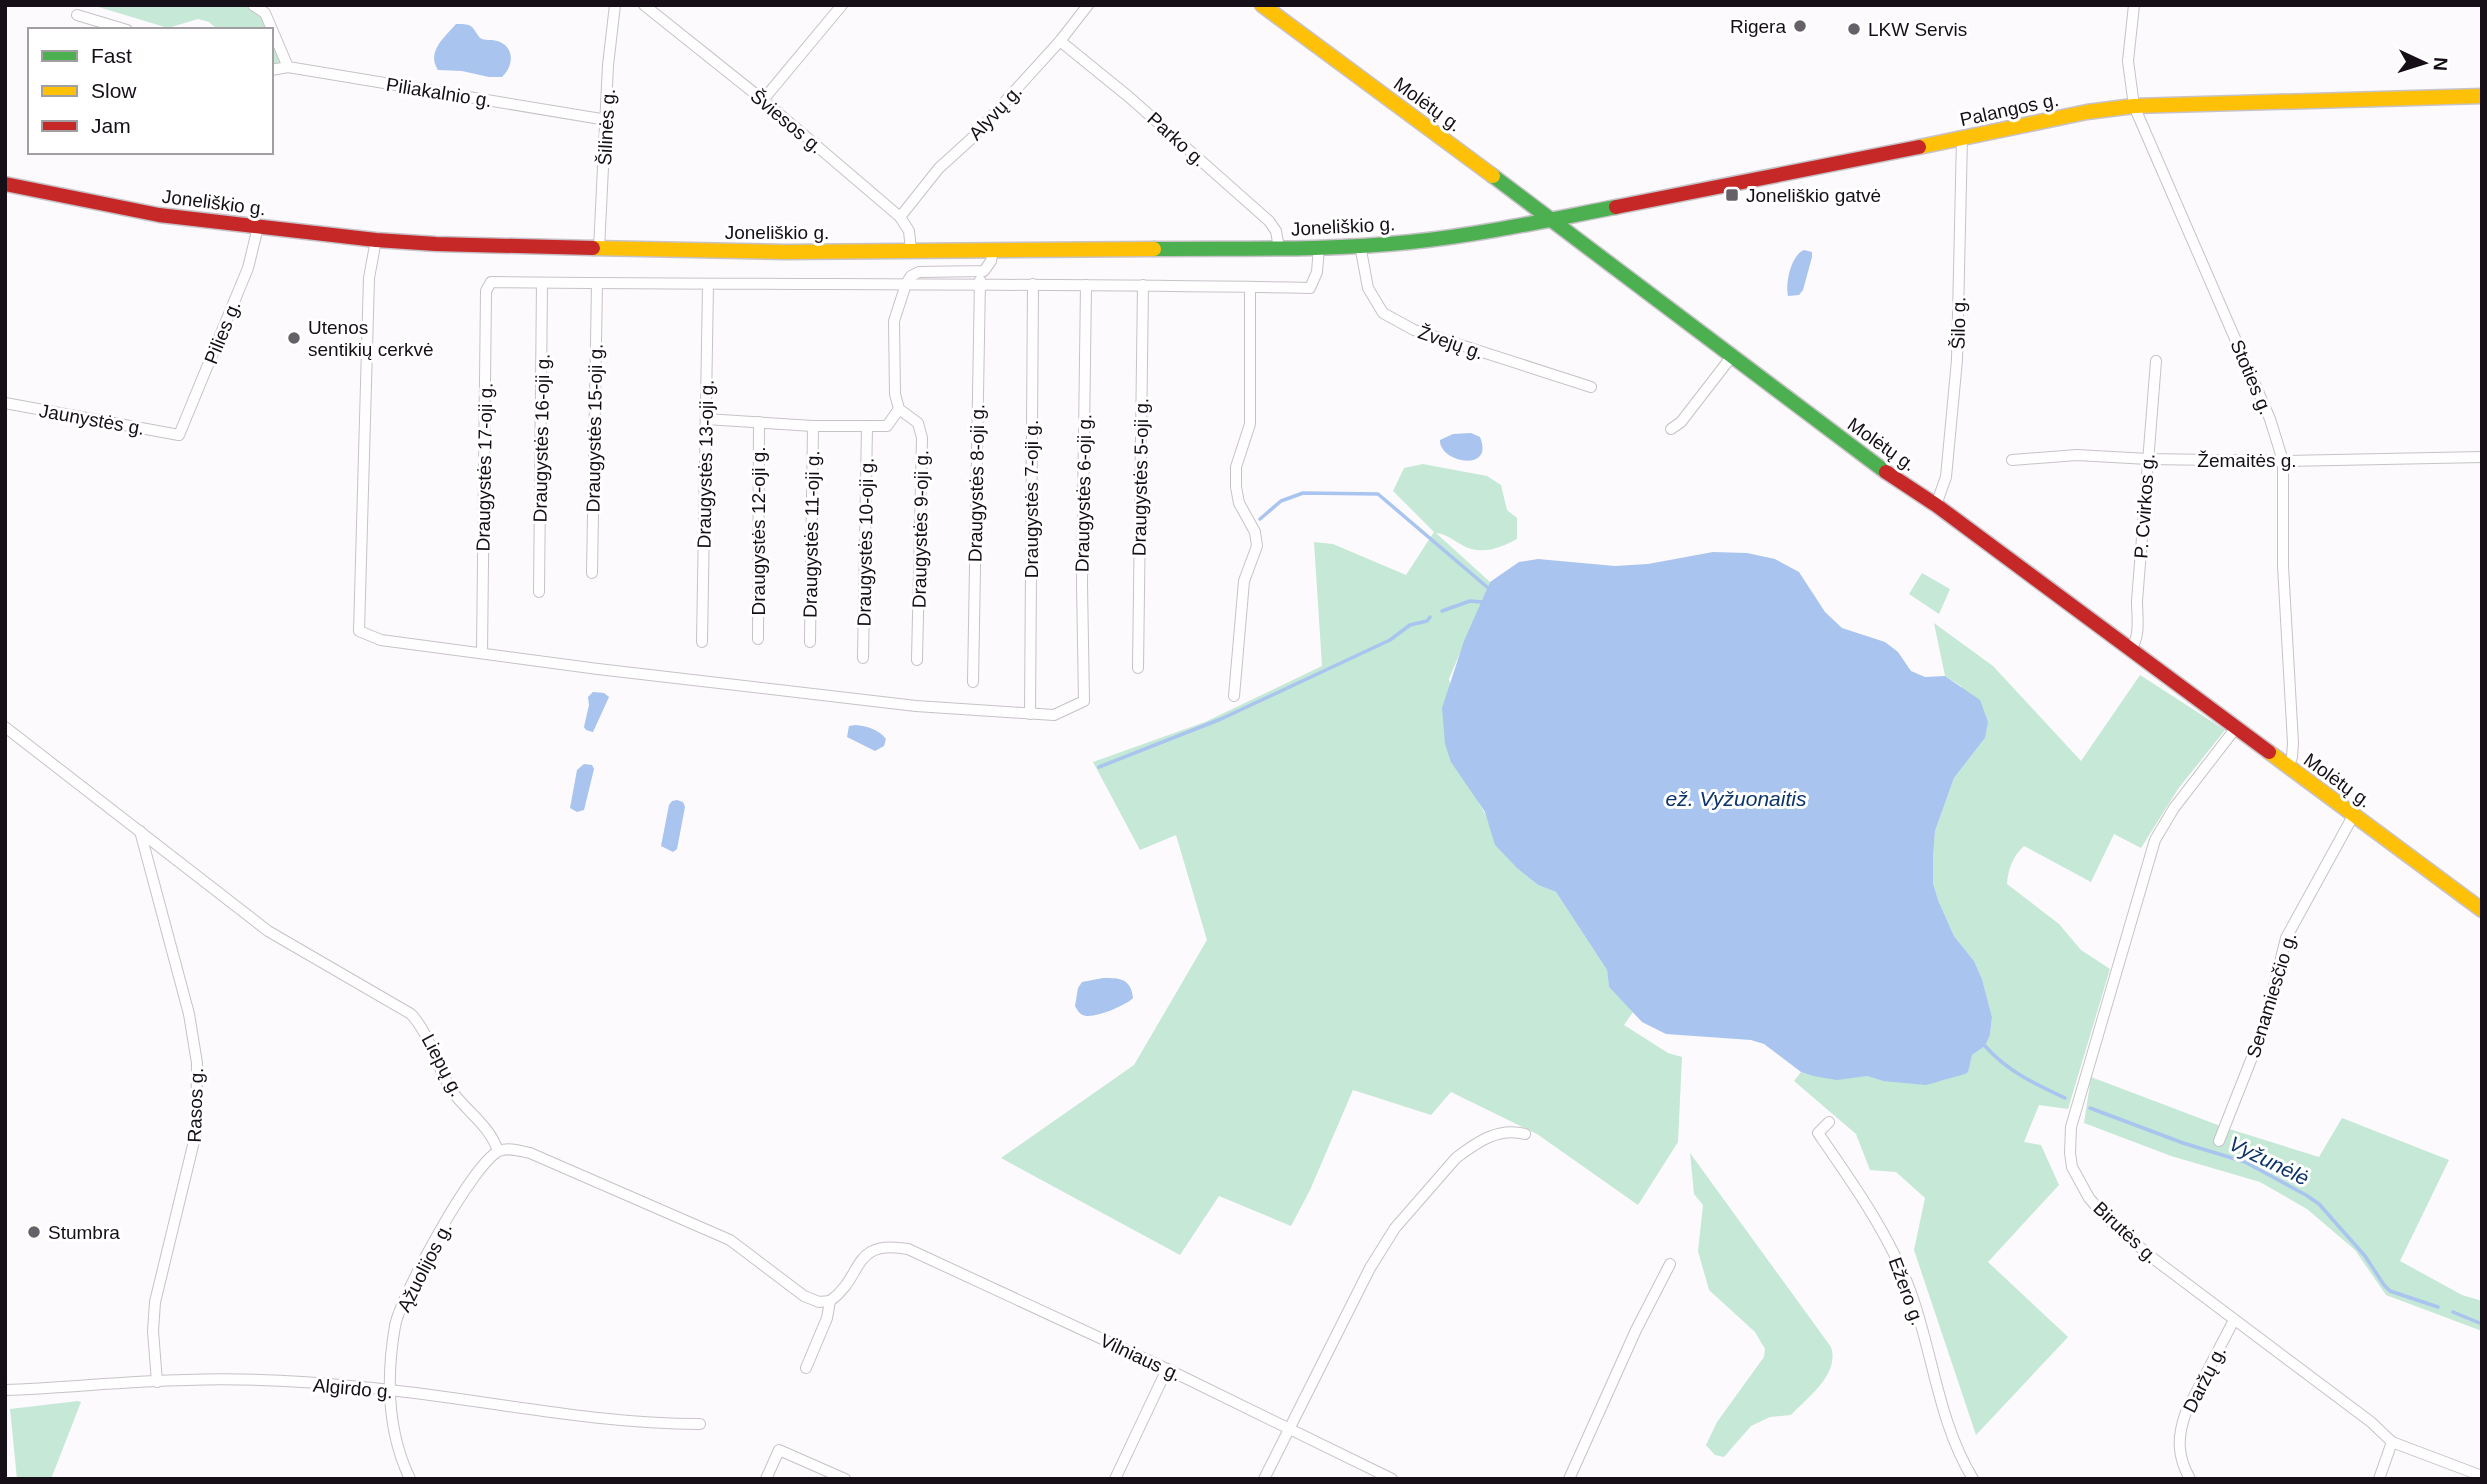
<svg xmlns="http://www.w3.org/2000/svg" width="2487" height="1484" font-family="Helvetica,sans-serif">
<rect width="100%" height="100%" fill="#fcfafd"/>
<!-- green -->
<g fill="#c6e8d6">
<polygon points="92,5 253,5 265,13 288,67 271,70 271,30 218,30 209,22 198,19 168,28"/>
<path d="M 1423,464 L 1487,476 L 1501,485 L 1507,510 L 1517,518 L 1517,539 C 1500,548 1481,556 1462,545 C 1453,540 1446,534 1436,533 L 1490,582 L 1449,679 L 1471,790 L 1518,869 L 1538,885 L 1556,892 L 1607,970 L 1609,987 L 1633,1012 L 1624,1025 L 1668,1053 L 1682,1057 L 1678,1142 L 1638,1205 L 1537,1134 L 1451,1092 L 1431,1115 L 1353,1090 L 1310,1190 L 1291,1226 L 1219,1196 L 1180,1255 L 1001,1158 L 1134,1065 L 1207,940 L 1176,835 L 1140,850 L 1093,762 L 1205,722 L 1322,666 L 1314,542 L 1333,544 L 1406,575 L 1434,532 L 1393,491 L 1404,468 Z"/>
<polygon points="1922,573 1950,589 1939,614 1909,594"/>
<path d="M 1934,623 L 1993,666 L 2081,761 L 2140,675 L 2225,730 L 2178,789 L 2141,848 L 2114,834 L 2091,882 L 2024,846 C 2013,856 2008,869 2007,884 L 2059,924 L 2081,950 L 2110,969 L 2068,1109 L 2039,1105 L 2024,1142 L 2041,1145 L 2059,1185 L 1988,1262 L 2068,1337 L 1976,1435 L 1914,1250 L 1925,1198 L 1896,1172 L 1870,1170 L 1856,1134 L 1794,1081 L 1801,1072 L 1813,1076 L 1867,1076 L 1883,1081 L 1940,1081 L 1967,1072 L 1972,1055 L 1985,1046 L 1990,1035 L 1992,1017 L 1982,979 L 1974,961 L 1954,936 L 1938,900 L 1933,883 L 1933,858 L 1935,831 L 1954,778 L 1985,738 L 1961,686 L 1945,676 Z"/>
<polygon points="2091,1077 2223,1127 2319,1157 2342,1118 2449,1160 2400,1261 2462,1295 2482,1301 2482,1331 2386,1295 2355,1250 2307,1209 2260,1182 2171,1156 2084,1123"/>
<path d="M 1690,1153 L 1831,1347 C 1840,1374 1808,1397 1791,1415 L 1770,1417 L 1751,1426 L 1724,1457 L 1715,1455 L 1706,1445 L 1717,1422 L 1764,1357 L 1765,1349 L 1755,1332 L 1709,1290 L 1698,1251 L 1703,1205 L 1694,1194 Z"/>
<polygon points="78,1401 81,1402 51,1479 17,1479 10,1409"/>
</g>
<!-- water -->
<g fill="#a9c4ee">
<path d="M 456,24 C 474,24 471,26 480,38 C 486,41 490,39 497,41 C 515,46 514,66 502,77 L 489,77 L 462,71 L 438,70 C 426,52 444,38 456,24 Z"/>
<path d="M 1804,250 L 1812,252 L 1812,257 L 1803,290 L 1799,295 L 1788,296 C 1785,283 1791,255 1804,250 Z"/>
<path d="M 1471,433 L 1480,437 C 1495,473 1439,463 1440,440 L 1453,434 Z"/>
<polygon points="1713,552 1747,553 1775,559 1799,572 1825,612 1842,628 1885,642 1898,652 1911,671 1925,677 1945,676 1980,700 1988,722 1985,738 1954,778 1935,831 1933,858 1933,883 1938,900 1954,936 1974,961 1982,979 1992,1017 1990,1035 1985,1046 1972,1055 1968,1072 1965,1074 1926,1085 1883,1081 1867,1076 1837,1080 1813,1076 1801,1072 1764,1044 1751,1040 1666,1034 1642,1022 1609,987 1607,970 1556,892 1538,885 1518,869 1495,845 1485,812 1451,762 1445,744 1442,708 1464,641 1490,582 1519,562 1538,559 1615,566 1648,564"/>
<polygon points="593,692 604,693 609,697 593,732 586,730 584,727 589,705 588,697"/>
<path d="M 855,725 C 867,726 878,729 886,739 L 884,746 L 875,751 L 847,737 L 849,726 Z"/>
<polygon points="584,764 592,765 594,769 584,810 577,812 570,808 577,770"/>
<polygon points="677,800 683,802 685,807 677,849 673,852 661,846 669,805 672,801"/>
<path d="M 1103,978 C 1119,978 1131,978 1133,998 C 1127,1005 1092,1020 1083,1015 C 1079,1014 1077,1009 1075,1006 L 1078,988 L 1082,982 Z"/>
</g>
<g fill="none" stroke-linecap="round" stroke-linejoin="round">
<!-- stream -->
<g stroke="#a9c4ee" stroke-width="3.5">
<polyline points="1260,519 1281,501 1303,493 1378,494 1487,587"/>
<polyline points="1442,611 1470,601 1482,602"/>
<polyline points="1099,767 1221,719 1390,640 1410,625 1427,621 1430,617"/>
<path d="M 1985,1046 C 2007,1071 2035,1084 2065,1098"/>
<polyline points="2090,1108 2183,1143 2245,1162 2306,1195 2319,1204 2365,1256 2384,1285 2390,1291 2438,1307"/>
<polyline points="2453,1312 2482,1324"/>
</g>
<!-- street casing -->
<g stroke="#c7c2c8" stroke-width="12">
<g id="street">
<polyline points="253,5 265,13 288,67"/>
<polyline points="644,5 763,100 900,217 909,231 911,250"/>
<polyline points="2134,5 2128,61 2134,106 2270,419 2283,461 2283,566 2293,743 2292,757 2288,767"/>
<polyline points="77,15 127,30"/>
<polyline points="1060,41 1129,97 1269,221 1276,231 1279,248"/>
<polyline points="271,70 288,67 607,120"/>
<polyline points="763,100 842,5"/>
<polyline points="900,217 939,168 971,139 1060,41 1088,5"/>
<polyline points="376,240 369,278 359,631 381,640 598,669 916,706 1054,715 1084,701 1082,584 1086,285"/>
<polyline points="1360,245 1368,288 1383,313 1414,330 1591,387"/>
<polyline points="599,249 608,65 615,5"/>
<polyline points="5,403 179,435 248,268 258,227"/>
<polyline points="706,419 813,426 887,426 899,409"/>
<polyline points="1671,429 1681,422 1732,356"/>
<polyline points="2012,460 2077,455 2148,459 2283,461 2482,457"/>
<polyline points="1936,505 1946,477 1957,360 1962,138"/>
<polyline points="592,573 597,284"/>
<polyline points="539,592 542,283"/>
<polyline points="758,639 759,422"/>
<polyline points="702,642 708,285"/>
<polyline points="810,642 813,426"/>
<path d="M 2130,650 C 2141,637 2137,617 2137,601 L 2156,361"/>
<path d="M 482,653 L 486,291 L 491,282 C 764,285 1037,283 1310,288 L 1317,272 L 1319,247"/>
<polyline points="863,658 867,426"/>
<polyline points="917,660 922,438 918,423 899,409 895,394 894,321 906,284 911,276 919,272 984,271 991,261 993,250"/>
<polyline points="1138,668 1143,285"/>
<polyline points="973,682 980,280"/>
<polyline points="1234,696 1244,581 1257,546 1255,532 1239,503 1236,487 1236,467 1250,424 1250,287"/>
<polyline points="1030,714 1033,284"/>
<path d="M 5,727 L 268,931 L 411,1014 C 433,1038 436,1070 455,1095 C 471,1115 490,1127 498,1151"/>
<polyline points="2235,729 2174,808 2155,840 2071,1127 2070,1153 2072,1167 2089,1198 2108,1220 2154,1259 2371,1422 2392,1442 2482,1476"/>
<polyline points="140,831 189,1014 197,1063 196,1133 155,1302 153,1331 157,1382"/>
<path d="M 1829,1122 L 1818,1133 C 1852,1182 1889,1234 1910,1290 C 1933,1352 1938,1422 1973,1479"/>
<polyline points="2219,1141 2264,1027 2286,938 2353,816"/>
<path d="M 806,1368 L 827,1318 L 830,1301 C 865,1276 850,1239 908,1249 L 1167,1369 L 1392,1479"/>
<path d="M 5,1390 C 65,1388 126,1381 186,1380 C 244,1378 304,1381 361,1387 C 474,1397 586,1424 700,1424"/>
<path d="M 410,1479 C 387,1431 386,1378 395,1326 C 400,1297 473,1163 499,1151 C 509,1147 520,1151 530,1153 L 730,1240 L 804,1296 L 819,1302 L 830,1301"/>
<polyline points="766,1479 779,1450 845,1479"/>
<polyline points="1115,1479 1167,1369"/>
<path d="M 1264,1479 L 1370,1268 L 1395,1228 L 1456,1158 C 1477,1142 1498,1127 1525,1134"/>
<polyline points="1569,1479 1636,1330 1670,1264"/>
<path d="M 2190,1479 C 2177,1456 2177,1437 2186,1412 L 2234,1320"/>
<polyline points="2379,1479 2392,1442"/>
</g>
</g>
<!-- fast casing -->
<g stroke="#c7c2c8" stroke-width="17">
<g id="fast">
<polyline points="1493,176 1886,472"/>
<path d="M 1154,249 C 1239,248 1325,251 1410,242 C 1479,235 1548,220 1616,207"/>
</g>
</g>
<!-- slow casing -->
<g stroke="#c7c2c8" stroke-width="17">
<g id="slow">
<polyline points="1262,5 1493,176"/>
<polyline points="1919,147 2087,112 2134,106 2482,96"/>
<polyline points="593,248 785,252 1154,249"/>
<polyline points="2269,752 2482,910"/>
</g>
</g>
<!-- jam casing -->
<g stroke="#c7c2c8" stroke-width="17">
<g id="jam">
<polyline points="5,184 159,215 376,240 436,244 593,248"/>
<polyline points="1616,207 1919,147"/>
<polyline points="1886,472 1936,505 2269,752"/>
</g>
</g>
<!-- street -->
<use href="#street" stroke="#fffeff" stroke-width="10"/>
<!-- fast -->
<use href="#fast" stroke="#4caf50" stroke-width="14"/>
<!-- slow -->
<use href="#slow" stroke="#ffc107" stroke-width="14"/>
<!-- jam -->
<use href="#jam" stroke="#c62828" stroke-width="14"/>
</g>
<!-- markers -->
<g fill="#666168" stroke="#fff" stroke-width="2.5">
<circle cx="1800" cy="26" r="7"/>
<circle cx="1854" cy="29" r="7"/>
<rect x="1725" y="188" width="14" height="14" rx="3.5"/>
<circle cx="294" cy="338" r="7"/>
<circle cx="34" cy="1232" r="7"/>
</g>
<g text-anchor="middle" stroke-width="6" stroke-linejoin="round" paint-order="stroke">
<!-- poi labels -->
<g font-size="19" fill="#160f17" stroke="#fff" text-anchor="start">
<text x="1786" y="33" text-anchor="end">Rigera</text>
<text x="1868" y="36">LKW Servis</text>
<text x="1746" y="202">Joneliškio gatvė</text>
<text x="308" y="334">Utenos<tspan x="308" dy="22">sentikių cerkvė</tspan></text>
<text x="48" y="1239">Stumbra</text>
</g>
<!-- street labels -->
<g font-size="19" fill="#160f17" stroke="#fff">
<text transform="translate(439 92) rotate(9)" y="7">Piliakalnio g.</text>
<text transform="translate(1428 104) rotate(36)" y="7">Molėtų g.</text>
<text transform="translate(2009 109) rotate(-12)" y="7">Palangos g.</text>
<text transform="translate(995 112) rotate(-47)" y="7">Alyvų g.</text>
<text transform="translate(787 121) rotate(40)" y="7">Šviesos g.</text>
<text transform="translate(606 127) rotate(-87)" y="7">Šilinės g.</text>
<text transform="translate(1177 139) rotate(42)" y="7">Parko g.</text>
<text transform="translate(214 202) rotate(7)" y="7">Joneliškio g.</text>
<text transform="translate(1343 226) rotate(-3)" y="7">Joneliškio g.</text>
<text x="777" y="239">Joneliškio g.</text>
<text transform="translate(1958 323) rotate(-89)" y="7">Šilo g.</text>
<text transform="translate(222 332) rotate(-68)" y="7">Pilies g.</text>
<text transform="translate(1451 342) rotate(19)" y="7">Žvejų g.</text>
<text transform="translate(2252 377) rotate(67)" y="7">Stoties g.</text>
<text transform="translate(92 419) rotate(10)" y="7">Jaunystės g.</text>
<text transform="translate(594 428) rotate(-89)" y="7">Draugystės 15-oji g.</text>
<text transform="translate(541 438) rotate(-89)" y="7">Draugystės 16-oji g.</text>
<text transform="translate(1882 444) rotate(35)" y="7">Molėtų g.</text>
<text x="2247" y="467">Žemaitės g.</text>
<text transform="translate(705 464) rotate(-89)" y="7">Draugystės 13-oji g.</text>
<text transform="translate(484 467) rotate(-89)" y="7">Draugystės 17-oji g.</text>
<text transform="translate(1140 477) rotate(-89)" y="7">Draugystės 5-oji g.</text>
<text transform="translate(976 483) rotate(-89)" y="7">Draugystės 8-oji g.</text>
<text transform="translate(1083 493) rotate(-89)" y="7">Draugystės 6-oji g.</text>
<text transform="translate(1031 499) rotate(-90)" y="7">Draugystės 7-oji g.</text>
<text transform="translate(2144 506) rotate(-86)" y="7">P. Cvirkos g.</text>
<text transform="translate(920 529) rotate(-89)" y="7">Draugystės 9-oji g.</text>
<text transform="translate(758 531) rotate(-90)" y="7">Draugystės 12-oji g.</text>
<text transform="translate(811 534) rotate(-89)" y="7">Draugystės 11-oji g.</text>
<text transform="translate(865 542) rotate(-89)" y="7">Draugystės 10-oji g.</text>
<text transform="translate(2338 780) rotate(36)" y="7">Molėtų g.</text>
<text transform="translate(2271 995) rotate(-73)" y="7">Senamiesčio g.</text>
<text transform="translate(443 1065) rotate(62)" y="7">Liepų g.</text>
<text transform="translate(195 1105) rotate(-88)" y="7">Rasos g.</text>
<text transform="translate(2126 1232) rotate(43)" y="7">Birutės g.</text>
<text transform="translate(424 1267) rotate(-63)" y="7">Ąžuolijos g.</text>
<text transform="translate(1907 1291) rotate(70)" y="7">Ežero g.</text>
<text transform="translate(1141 1357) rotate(25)" y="7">Vilniaus g.</text>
<text transform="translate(2204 1379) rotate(-63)" y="7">Daržų g.</text>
<text transform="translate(353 1388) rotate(5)" y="7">Algirdo g.</text>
</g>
<!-- water labels -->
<g font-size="21" font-style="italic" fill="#0d3468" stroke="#fff">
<text x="1736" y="806">ež. Vyžuonaitis</text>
<text transform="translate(2269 1161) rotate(26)" y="7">Vyžunėlė</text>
</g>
</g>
<!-- border -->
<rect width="2487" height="1484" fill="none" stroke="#160f17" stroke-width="14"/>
<!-- legend -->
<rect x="28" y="28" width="245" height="126" fill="#ffffff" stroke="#a29fa2" stroke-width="2"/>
<rect x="42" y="51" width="35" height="10" fill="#4caf50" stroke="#a29fa2" stroke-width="2"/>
<text x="91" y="63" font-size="21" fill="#160f17">Fast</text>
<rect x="42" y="86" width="35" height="10" fill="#ffc107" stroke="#a29fa2" stroke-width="2"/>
<text x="91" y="98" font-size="21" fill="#160f17">Slow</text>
<rect x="42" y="121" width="35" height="10" fill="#c62828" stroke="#a29fa2" stroke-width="2"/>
<text x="91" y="133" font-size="21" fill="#160f17">Jam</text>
<!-- north arrow -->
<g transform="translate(2424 63) rotate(94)" stroke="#ffffff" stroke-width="5" paint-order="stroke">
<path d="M0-5L12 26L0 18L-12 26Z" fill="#160f17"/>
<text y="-10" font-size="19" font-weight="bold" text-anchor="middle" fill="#160f17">N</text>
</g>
</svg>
